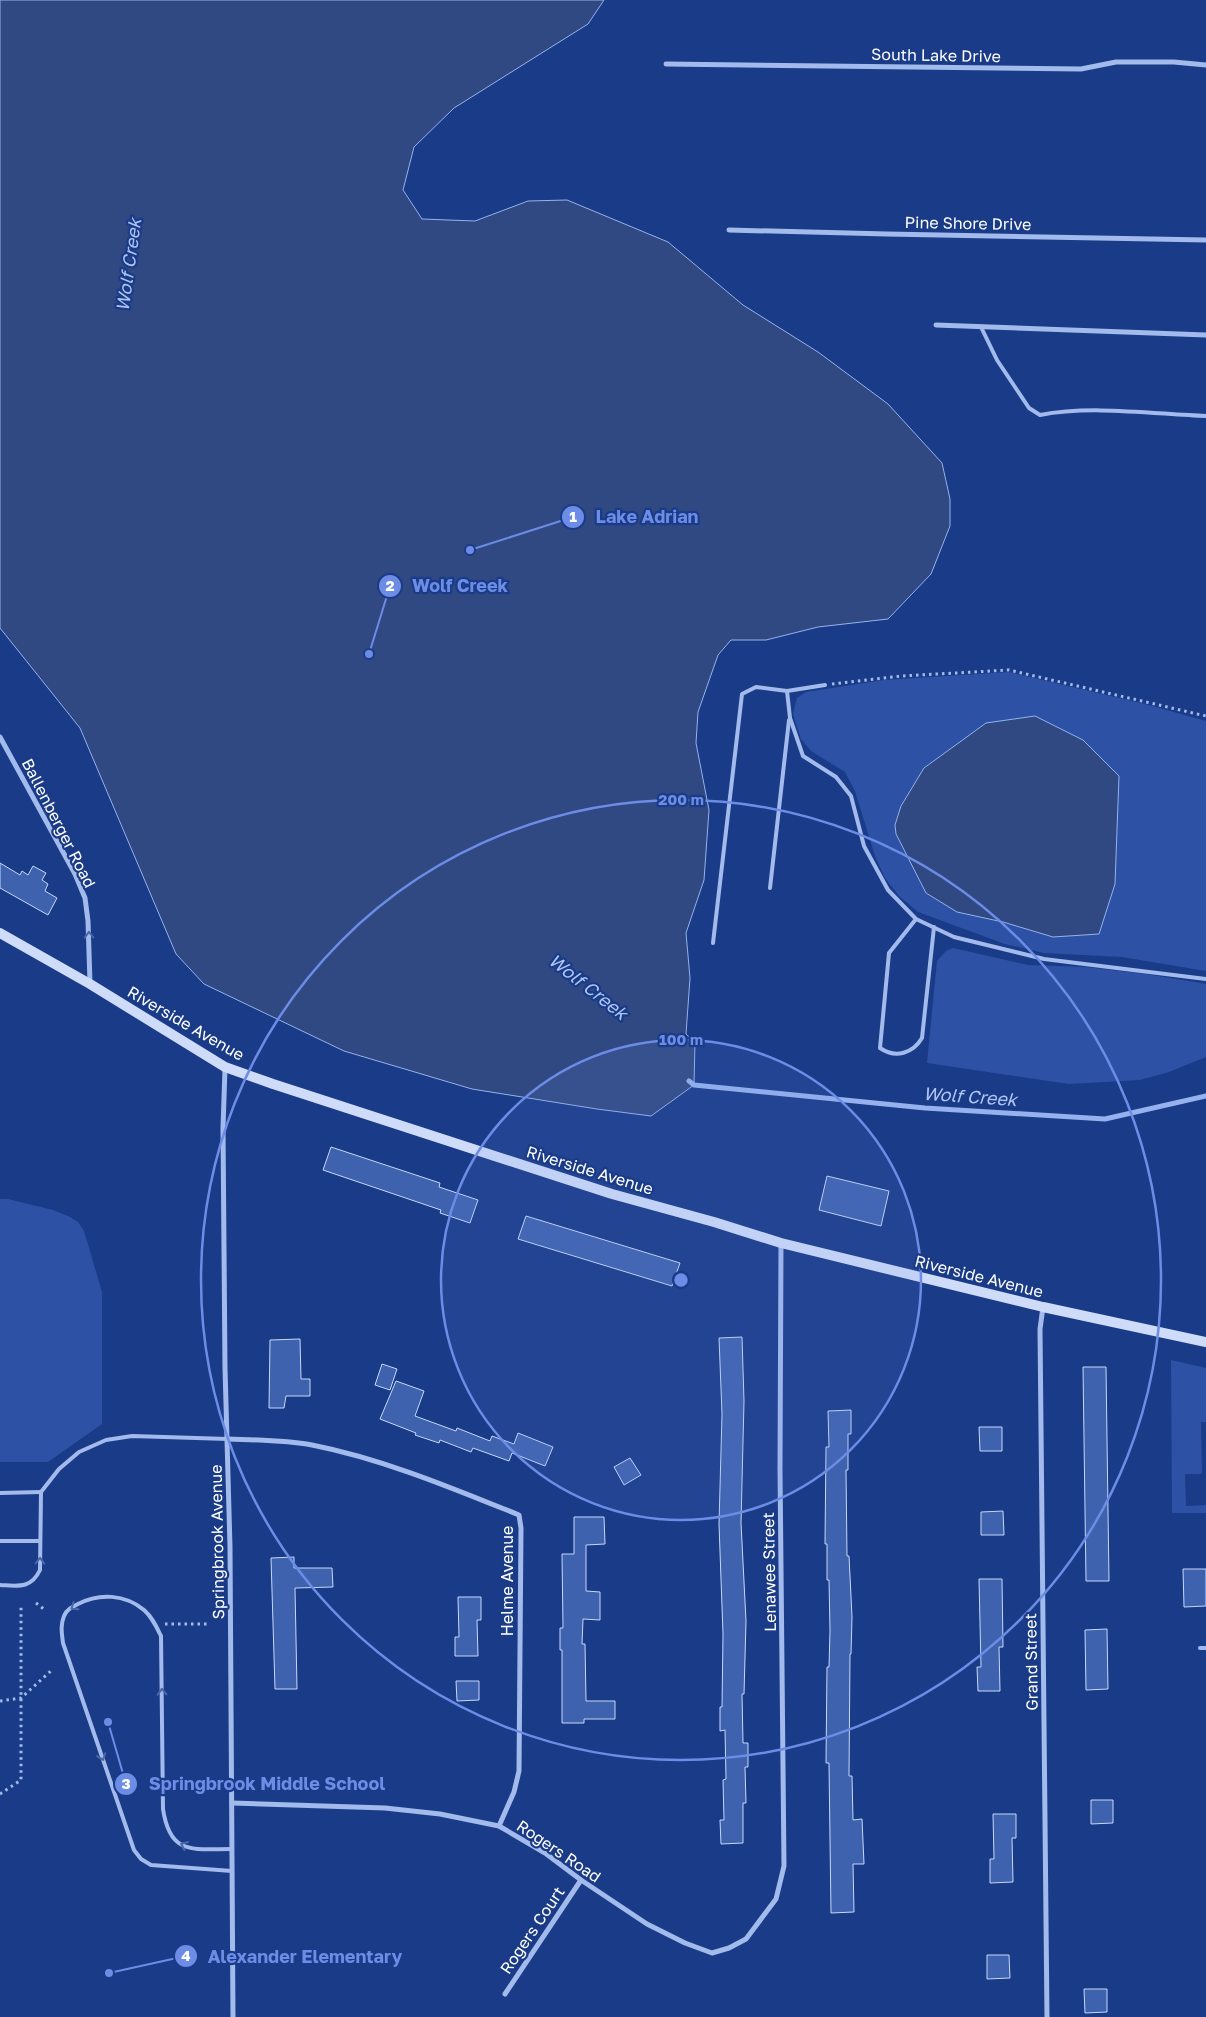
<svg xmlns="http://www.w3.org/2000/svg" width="1206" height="2017" font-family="'Golos Text',sans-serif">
<rect width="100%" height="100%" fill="#1a3b87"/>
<!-- green -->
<g fill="#2d52a5" fill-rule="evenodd">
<path d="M 1009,672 L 1145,704 L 1206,721 L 1206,971 L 1122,957 L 1044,953 L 1005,944 L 918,912 L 899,896 L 885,878 L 875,856 L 855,791 L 845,772 L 811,751 L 801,739 L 793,714 L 797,698 L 806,692 L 884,680 ZM 1035,716 L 1003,922 L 957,912 L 926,893 L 896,834 L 895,825 L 901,806 L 924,768 L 986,723 Z"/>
<polygon points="953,948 1028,965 1086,967 1146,974 1206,984 1206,1057 1169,1072 1140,1080 1069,1084 927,1063 937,961 946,951"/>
<polygon points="0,1199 8,1199 53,1210 70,1217 78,1222 84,1231 102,1292 102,1424 48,1462 0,1462"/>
<polygon points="1171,1360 1206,1368 1206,1422 1201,1422 1202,1474 1185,1474 1186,1506 1206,1505 1206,1513 1172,1513"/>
</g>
<!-- water -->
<g fill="#304982" stroke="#95b2ee">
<polygon points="0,0 604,0 588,24 454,108 414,147 403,190 422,219 475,221 528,201 567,200 668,242 743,305 818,352 888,404 942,463 950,499 950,526 931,574 888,619 818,627 766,640 731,640 718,655 698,712 696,743 709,810 704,880 686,933 690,978 686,1034 695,1042 694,1085 651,1116 597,1109 472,1089 344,1051 204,984 176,954 80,728 0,628"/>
<polygon points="1035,716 1083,740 1119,776 1115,884 1099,934 1053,937 1003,922 957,912 926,893 896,834 895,825 901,806 924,768 986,723"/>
</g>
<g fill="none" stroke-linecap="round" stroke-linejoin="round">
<!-- stream -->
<polyline stroke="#95b2ee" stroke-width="5" points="689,1081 694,1085 925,1108 1105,1119 1206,1096"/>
</g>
<!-- building -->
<g fill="#3e62ae" stroke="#c7d7f9">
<polygon points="0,863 20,875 22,871 28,875 33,866 46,873 42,880 48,884 45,891 57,898 48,915 0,888"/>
<polygon points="331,1147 440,1183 439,1187 478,1200 470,1223 440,1213 441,1210 323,1170"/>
<polygon points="827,1176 889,1191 881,1226 819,1210"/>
<polygon points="526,1216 680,1263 672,1286 518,1239"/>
<polygon points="742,1337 744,1401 741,1523 746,1621 744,1694 742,1694 743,1743 748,1743 748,1767 745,1767 746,1803 743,1803 743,1843 721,1844 720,1820 724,1820 723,1780 726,1779 725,1730 720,1731 720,1707 722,1707 723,1634 719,1524 722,1414 719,1338"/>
<polygon points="300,1339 301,1379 310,1379 310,1396 286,1396 284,1408 269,1408 270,1340"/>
<polygon points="382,1364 397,1369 390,1390 375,1385"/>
<polygon points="1083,1367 1106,1367 1109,1581 1086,1581"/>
<polygon points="396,1381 424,1391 415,1416 456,1431 457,1428 490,1441 492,1436 514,1444 518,1433 553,1447 545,1466 512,1453 509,1461 473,1448 471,1452 440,1440 439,1443 415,1435 416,1433 380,1419"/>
<polygon points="851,1410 851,1434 848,1434 848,1470 846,1470 847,1556 849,1556 852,1617 851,1654 850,1654 849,1776 852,1776 853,1820 862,1819 864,1864 853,1864 854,1912 831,1913 829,1763 826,1763 827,1667 829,1667 830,1630 829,1580 827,1580 827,1544 825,1544 826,1447 829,1447 828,1411"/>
<polygon points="979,1427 1002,1427 1002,1451 980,1451"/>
<polygon points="630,1458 641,1475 624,1485 614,1467"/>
<polygon points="1003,1511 1004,1535 981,1535 981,1512"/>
<polygon points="574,1517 604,1517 605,1544 586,1545 586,1591 600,1592 600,1620 583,1619 582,1644 585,1644 586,1701 615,1701 615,1719 584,1719 584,1723 562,1723 562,1650 560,1650 560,1628 563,1628 562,1554 574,1554"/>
<polygon points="294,1557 294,1568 332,1568 333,1587 295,1588 297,1689 275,1689 271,1558"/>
<polygon points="1183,1569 1206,1569 1206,1606 1184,1607"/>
<polygon points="979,1579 1002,1579 1003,1647 999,1647 1000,1691 978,1691 977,1667 981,1667"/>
<polygon points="458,1597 481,1597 481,1620 477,1620 478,1656 455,1656 455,1637 459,1637"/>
<polygon points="1107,1629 1108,1689 1086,1690 1085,1630"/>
<polygon points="456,1681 479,1681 479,1700 457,1701"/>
<polygon points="1091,1800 1113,1800 1113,1823 1091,1824"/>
<polygon points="993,1814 1016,1814 1016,1838 1012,1838 1013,1882 990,1883 990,1859 994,1859"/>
<polygon points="987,1955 1009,1955 1010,1978 987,1979"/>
<polygon points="1084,1989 1107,1989 1107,2012 1085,2013"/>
</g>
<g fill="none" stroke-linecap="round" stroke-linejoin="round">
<!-- path -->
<g stroke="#a2baec" stroke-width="3" stroke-dasharray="2.5 4" stroke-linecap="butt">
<polyline points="832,684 902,676 1009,670 1206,716"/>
<polyline points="36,1603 45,1610"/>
<polyline points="165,1624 209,1624"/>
<polyline points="0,1701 21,1698 53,1669"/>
<polyline points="0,1794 21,1780 21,1604"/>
</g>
<!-- lane -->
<g stroke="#a2baec" stroke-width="4">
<path d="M 981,327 L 997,360 L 1029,408 L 1040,415 C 1091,405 1154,414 1206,416"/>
<polyline points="787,691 790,718 803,756 836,777 851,796 864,846 888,890 916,919 954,937 1044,959 1206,979"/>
<polyline points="770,888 789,720"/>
<path d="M 916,919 L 889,953 L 880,1048 C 896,1059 913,1053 922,1038 L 934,927"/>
<polyline points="713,943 742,694 756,687 787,691 825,685"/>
<polyline points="0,1493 41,1492"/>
<polyline points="0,1541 40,1541"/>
<path d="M 0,1585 C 18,1586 31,1589 40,1570 L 41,1492 L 59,1469 L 79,1452 L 106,1440 L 132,1436 L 228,1439"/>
<polyline points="1200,1648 1206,1648"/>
<path d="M 232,1849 C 193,1849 170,1856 163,1809 L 161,1636 C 156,1626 152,1617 144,1610 C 125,1594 99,1593 78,1604 C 72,1607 66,1610 64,1616 C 60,1626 62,1634 63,1643 L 134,1850 L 141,1859 L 151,1865 L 232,1871"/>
</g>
<!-- street -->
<g stroke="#a2baec" stroke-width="5">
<polyline points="666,64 1081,69 1116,62 1174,62 1206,65"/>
<polyline points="729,230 887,234 1206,240"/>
<polyline points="936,325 1206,335"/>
<polyline points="0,737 75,874 85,898 88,921 90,983"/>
<polyline points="225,1068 223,1128 225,1368 230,1547 233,2017"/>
<polyline points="1043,1307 1040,1329 1047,2017"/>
<path d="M 228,1439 C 256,1440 284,1440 312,1445 C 383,1459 452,1488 519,1515 L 521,1528 L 519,1771 L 514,1792 L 499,1826"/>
<polyline points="232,1803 385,1808 440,1814 499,1826 545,1853 581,1880 647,1924 685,1943 712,1953 729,1948 746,1939 776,1899 784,1866 780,1469 781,1243"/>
<polyline points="505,1994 581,1880"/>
</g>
<!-- secondary -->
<polyline stroke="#cedbf9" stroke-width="10" points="0,933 90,984 225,1067 273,1084 612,1194 714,1222 781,1243 1043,1307 1206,1342"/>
</g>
<!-- one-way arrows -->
<defs><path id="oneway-chevron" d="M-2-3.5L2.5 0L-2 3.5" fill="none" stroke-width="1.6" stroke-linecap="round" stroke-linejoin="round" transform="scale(1.25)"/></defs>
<g stroke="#4a67aa">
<use href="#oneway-chevron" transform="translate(89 935) rotate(-92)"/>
<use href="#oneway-chevron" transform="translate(40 1561) rotate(-89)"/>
<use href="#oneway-chevron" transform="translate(74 1607) rotate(146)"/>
<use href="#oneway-chevron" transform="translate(162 1692) rotate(-91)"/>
<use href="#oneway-chevron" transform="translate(102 1757) rotate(71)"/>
<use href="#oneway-chevron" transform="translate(184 1845) rotate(-155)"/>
</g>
<!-- distance rings -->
<circle cx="681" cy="1280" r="240" fill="#6c8ce6" fill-opacity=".12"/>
<g fill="none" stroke="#6c8ce6" stroke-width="2.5">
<circle cx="681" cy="1280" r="240"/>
<circle cx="681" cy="1280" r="480"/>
</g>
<g text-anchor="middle" stroke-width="4.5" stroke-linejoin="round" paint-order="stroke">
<!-- street labels -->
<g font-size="16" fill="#fff" stroke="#1a3b87">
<text transform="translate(936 55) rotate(1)" y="6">South Lake Drive</text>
<text transform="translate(968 223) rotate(1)" y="6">Pine Shore Drive</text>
<text transform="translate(59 823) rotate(63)" y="6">Ballenberger Road</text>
<text transform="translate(186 1023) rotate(30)" y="6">Riverside Avenue</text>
<text transform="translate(590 1170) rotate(17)" y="6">Riverside Avenue</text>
<text transform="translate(979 1276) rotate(14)" y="6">Riverside Avenue</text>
<text transform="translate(217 1542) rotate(-91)" y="6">Springbrook Avenue</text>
<text transform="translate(769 1572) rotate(-91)" y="6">Lenawee Street</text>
<text transform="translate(507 1581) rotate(-90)" y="6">Helme Avenue</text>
<text transform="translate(1031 1662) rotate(-91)" y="6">Grand Street</text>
<text transform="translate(559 1851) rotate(34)" y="6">Rogers Road</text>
<text transform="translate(532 1930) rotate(-56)" y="6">Rogers Court</text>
</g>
<!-- water labels -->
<g font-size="18" font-style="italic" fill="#aec4f4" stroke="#1a3b87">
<text transform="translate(129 265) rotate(-82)" y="6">Wolf Creek</text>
<text transform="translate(588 987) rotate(38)" y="6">Wolf Creek</text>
<text transform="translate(970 1097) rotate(4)" y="6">Wolf Creek</text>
</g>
</g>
<circle cx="681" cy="1280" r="8" fill="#6c8ce6" stroke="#1a3b87" stroke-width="2.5"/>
<g font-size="15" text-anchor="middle" font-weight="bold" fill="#6c8ce6" stroke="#1a3b87" stroke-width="4.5" stroke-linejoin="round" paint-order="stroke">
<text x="681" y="805">200 m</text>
<text x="681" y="1045">100 m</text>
</g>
<!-- callouts -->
<path fill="none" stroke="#6c8ce6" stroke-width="2" d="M470 550L573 517M369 654L390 586M108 1722L126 1784M109 1973L186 1956"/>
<g fill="#6c8ce6" stroke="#1a3b87" stroke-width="2">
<circle cx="470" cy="550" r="5"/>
<circle cx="369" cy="654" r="5"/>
<circle cx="108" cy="1722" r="5"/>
<circle cx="109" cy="1973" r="5"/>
<circle cx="573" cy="517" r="12"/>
<circle cx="390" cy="586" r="12"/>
<circle cx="126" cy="1784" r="12"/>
<circle cx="186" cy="1956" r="12"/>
</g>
<g font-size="15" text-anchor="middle" font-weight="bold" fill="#fff">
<text x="573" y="522">1</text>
<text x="390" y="591">2</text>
<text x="126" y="1789">3</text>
<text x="186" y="1961">4</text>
</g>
<g font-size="18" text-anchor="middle" font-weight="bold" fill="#6c8ce6" stroke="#1a3b87" stroke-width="4.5" stroke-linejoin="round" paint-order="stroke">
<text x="647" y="523">Lake Adrian</text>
<text x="460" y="592">Wolf Creek</text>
<text x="267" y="1790">Springbrook Middle School</text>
<text x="305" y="1963">Alexander Elementary</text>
</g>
</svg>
